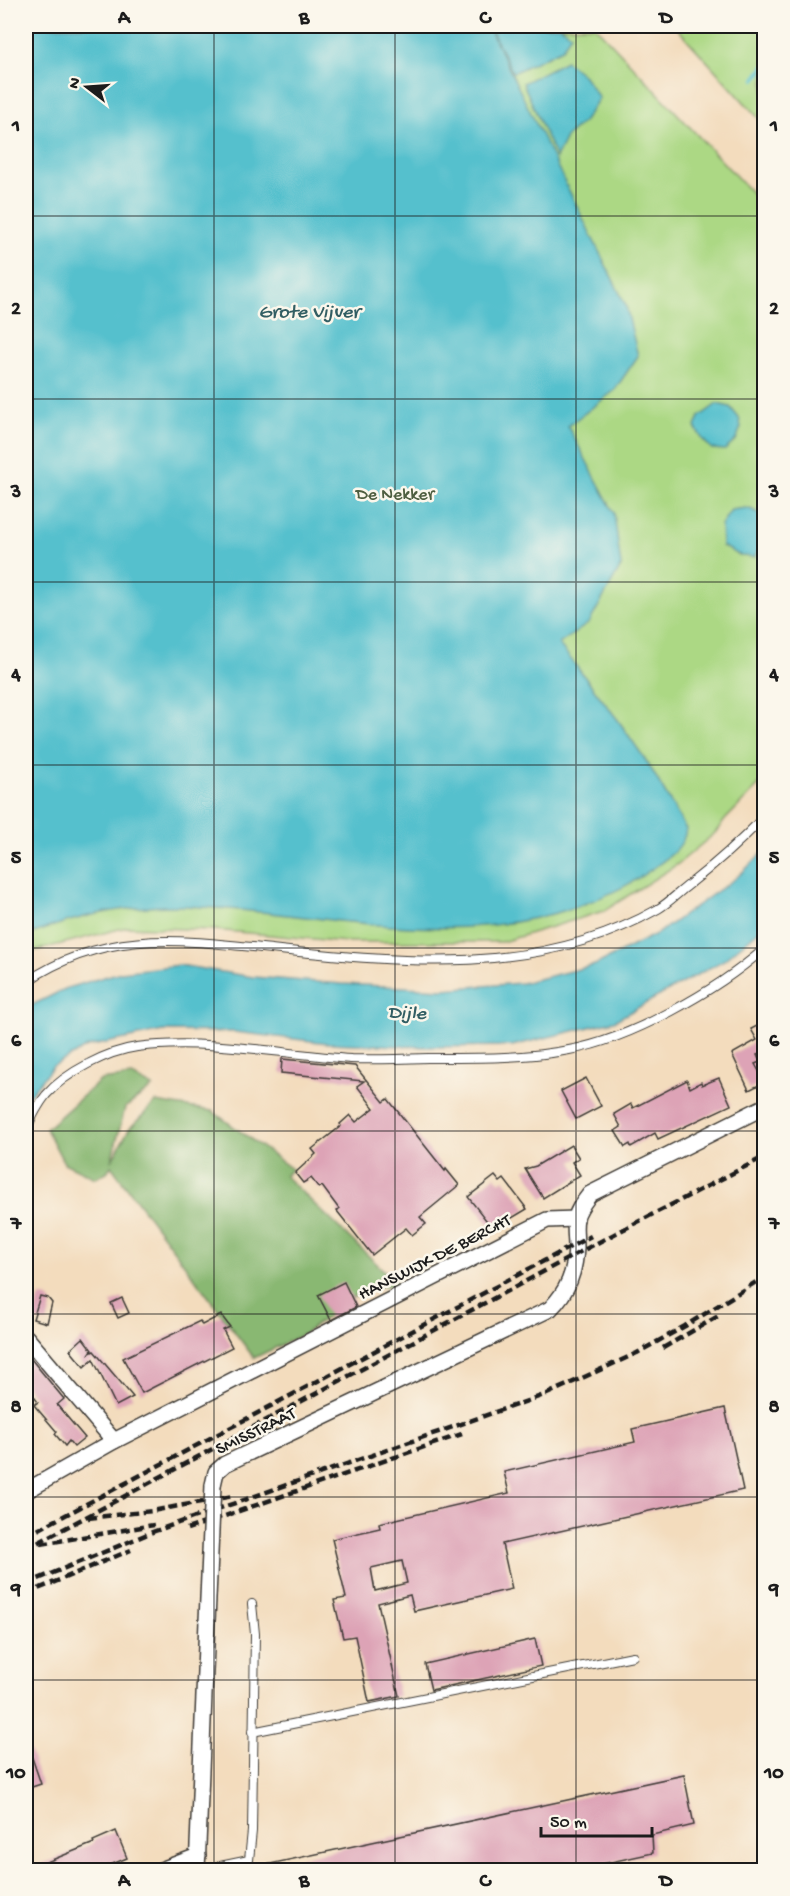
<svg xmlns="http://www.w3.org/2000/svg" width="790" height="1896" font-family="'Gochi Hand',sans-serif">
<rect width="100%" height="100%" fill="#fbf7ec"/>
<filter id="ink" filterUnits="userSpaceOnUse"><feTurbulence type="fractalNoise" baseFrequency=".0167" numOctaves="2"/><feDisplacementMap in="SourceGraphic" scale="12" xChannelSelector="R" yChannelSelector="G"/><feConvolveMatrix kernelMatrix="1 2 1 2 8 2 1 2 1" color-interpolation-filters="sRGB"/></filter>
<filter id="wash" filterUnits="userSpaceOnUse"><feTurbulence type="fractalNoise" baseFrequency=".008" numOctaves="4" result="noise"/><feDisplacementMap in="SourceGraphic" scale="24" xChannelSelector="R" yChannelSelector="G"/><feGaussianBlur stdDeviation="1.35" result="paint"/><feColorMatrix in="noise" values="0 0 0 0 0 0 0 0 0 0 0 0 0 0 0 0 0 1.4 0 .05"/><feComposite in="paint" operator="in"/></filter>
<g filter="url(#wash)">
<rect width="100%" height="100%" fill="#f3dcbd"/>
<!-- green -->
<g fill="#acd884" stroke="#647a50" stroke-width="1.5">
<polygon points="26,26 595,26 764,206 764,780 725,820 715,833 678,864 604,911 502,942 346,942 214,930 127,927 26,953"/>
<polygon points="675,26 764,26 764,124"/>
</g>
<!-- forest -->
<polygon fill="#89b872" stroke="#526a47" stroke-width="1.5" points="132,1076 153,1087 125,1108 111,1162 129,1129 156,1102 212,1111 292,1169 285,1176 400,1286 367,1287 304,1334 254,1358 111,1166 107,1172 95,1178 64,1163 46,1129 101,1080"/>
<!-- water -->
<g fill="#54c0cd" stroke="#386e74" stroke-width="1.5">
<path d="M 26,26 L 488,26 L 626,306 L 638,356 L 614,391 L 568,426 L 614,513 L 621,566 L 589,623 L 559,644 L 618,720 L 649,765 L 686,829 C 684,850 664,860 649,871 C 630,885 606,896 584,904 C 450,954 317,910 180,906 C 130,905 80,915 34,933 L 26,921 Z"/>
<polygon points="489,26 560,26 571,34 562,49 513,73"/>
<polygon points="566,61 584,76 599,98 584,121 567,136 556,158 523,83"/>
<polygon points="717,404 730,407 739,418 741,427 736,440 725,450 712,449 703,440 695,427 699,417"/>
<path d="M 746,508 C 774,515 766,536 755,557 L 741,556 L 722,546 L 721,525 L 731,510 Z"/>
<polygon points="764,852 764,926 724,960 614,1021 512,1046 428,1047 328,1043 234,1032 163,1031 87,1047 53,1066 26,1099 26,1008 67,988 121,972 179,965 253,977 342,984 443,989 522,983 595,965 658,933 736,878"/>
</g>
<g fill="none" stroke-linecap="round" stroke-linejoin="round">
<!-- stream -->
<polyline stroke="#54c0cd" stroke-width="4.5" points="755,79 764,67"/>
</g>
<g id="blocks">
<!-- building -->
<g fill="#dda3b6" fill-rule="evenodd">
<polygon points="765,1022 765,1052 757,1055 760,1062 755,1064 765,1082 749,1090 732,1054 757,1040 751,1029"/>
<polygon points="282,1059 355,1066 384,1102 388,1099 445,1171 446,1169 459,1185 420,1217 426,1224 412,1235 406,1228 372,1255 337,1211 339,1209 322,1186 319,1188 311,1178 303,1183 295,1173 316,1154 312,1149 341,1126 340,1124 350,1115 356,1122 374,1108 357,1086 364,1081 281,1073"/>
<polygon points="586,1078 601,1106 576,1119 561,1091"/>
<polygon points="719,1078 731,1105 658,1139 655,1133 631,1147 630,1144 625,1147 615,1131 621,1127 614,1114 631,1104 633,1108 687,1080 690,1088 701,1082 702,1085"/>
<polygon points="571,1145 579,1158 572,1162 580,1175 543,1198 525,1169 536,1166"/>
<polygon points="495,1176 500,1182 504,1179 527,1209 512,1218 511,1216 493,1229 468,1197"/>
<polygon points="344,1282 356,1307 331,1320 318,1295"/>
<polygon points="40,1296 48,1298 52,1303 47,1323 33,1319"/>
<polygon points="122,1298 129,1313 118,1318 111,1303"/>
<polygon points="221,1315 230,1327 223,1330 232,1347 142,1393 123,1358 200,1321 202,1325"/>
<polygon points="83,1338 92,1350 90,1353 94,1351 133,1397 116,1406 93,1359 84,1367 70,1350"/>
<polygon points="26,1353 64,1399 57,1405 85,1438 74,1447 69,1441 65,1446 55,1434 57,1432 34,1405 38,1402 26,1386"/>
<path d="M 725,1408 L 743,1490 L 502,1544 L 512,1589 L 414,1611 L 410,1595 L 378,1603 L 399,1696 L 369,1702 L 355,1636 L 343,1638 L 334,1600 L 346,1598 L 332,1539 L 380,1528 L 379,1523 L 509,1493 L 504,1472 L 635,1442 L 632,1429 ZM 402,1561 L 407,1583 L 375,1591 L 371,1568 Z"/>
<polygon points="535,1639 541,1666 431,1690 425,1664"/>
<polygon points="26,1746 28,1746 41,1784 26,1789"/>
<polygon points="684,1775 694,1825 652,1835 653,1853 574,1870 265,1870 265,1865"/>
<polygon points="116,1831 127,1858 98,1870 27,1870 94,1843 93,1841"/>
</g>
</g>
</g>
<g filter="url(#ink)">
<use href="#blocks" fill-opacity="0" stroke="#3c3934" stroke-width="1.5"/>
<g fill="none" stroke-linecap="round" stroke-linejoin="round">
<!-- service casing -->
<g stroke="#3c3934" stroke-width="10">
<g id="service">
<path d="M 26,982 C 103,930 175,939 262,948 C 396,962 535,979 658,909 C 668,903 677,894 686,887 C 714,865 740,842 764,817"/>
<path d="M 26,1130 C 31,1119 38,1105 46,1095 C 66,1072 108,1051 137,1047 C 208,1038 280,1054 351,1059 C 376,1060 402,1059 428,1058 C 474,1058 523,1059 569,1050 C 631,1039 716,991 764,949"/>
<polyline points="252,1732 633,1656"/>
<polyline points="201,1870 249,1860 252,1831 255,1634 252,1604"/>
</g>
</g>
<!-- minor casing -->
<g stroke="#3c3934" stroke-width="18">
<g id="minor">
<polyline points="26,1337 114,1441"/>
<path d="M 213,1485 L 216,1472 L 225,1464 L 550,1309 C 568,1291 575,1272 576,1247 C 576,1238 574,1227 576,1218 C 578,1209 584,1202 590,1194 L 764,1107"/>
<polyline points="26,1491 114,1441 547,1220 576,1219"/>
<polyline points="161,1870 198,1856"/>
<polyline points="197,1870 207,1621"/>
</g>
</g>
<!-- service -->
<use href="#service" stroke="#fff" stroke-width="8"/>
<!-- minor -->
<use href="#minor" stroke="#fff" stroke-width="15"/>
<!-- rail -->
<g stroke="#1c1c1c" stroke-width="4.5" stroke-dasharray="9 4.5" stroke-linecap="butt">
<polyline points="663,1348 720,1315"/>
<polyline points="88,1518 152,1511 233,1496"/>
<polyline points="187,1529 462,1434"/>
<polyline points="26,1536 591,1236"/>
<polyline points="41,1544 154,1525"/>
<polyline points="26,1549 595,1244 764,1157"/>
<polyline points="26,1584 155,1531 547,1394 637,1353 685,1326 764,1277"/>
<polyline points="26,1594 131,1550"/>
</g>
<!-- minor-bridge casing -->
<g stroke="#3c3934" stroke-width="18" stroke-linecap="butt">
<polyline id="minor-bridge" points="207,1621 213,1485"/>
</g>
<!-- minor-bridge -->
<use href="#minor-bridge" stroke="#fff" stroke-width="15"/>
</g>
</g>
<!-- grid -->
<path fill="none" stroke="#1c1c1c" stroke-width="1.5" stroke-opacity="0.55" d="M 214,26 L 214,1870M 395,26 L 395,1870M 576,26 L 576,1870M 26,216 L 764,216M 26,399 L 764,399M 26,582 L 764,582M 26,765 L 764,765M 26,948 L 764,948M 26,1131 L 764,1131M 26,1314 L 764,1314M 26,1497 L 764,1497M 26,1680 L 764,1680"/>
<g text-anchor="middle" stroke-width="5" stroke-linejoin="round" paint-order="stroke">
<!-- park labels -->
<g font-size="18" fill="#4e5e40" stroke="#fbf7ec">
<text x="395" y="499">De Nekker</text>
</g>
<!-- street labels -->
<g font-size="18" fill="#1c1c1c" stroke="#fbf7ec">
<text transform="translate(434 1256) rotate(-27)" y="6">HANSWIJK DE BERCHT</text>
<text transform="translate(255 1430) rotate(-26)" y="6">SMISSTRAAT</text>
</g>
<!-- water labels -->
<g font-size="20" font-style="italic" fill="#325e63" stroke="#fbf7ec">
<text x="309" y="317">Grote Vijver</text>
<text transform="translate(407 1011) rotate(2)" y="7">Dijle</text>
</g>
</g>
<!-- margin -->
<rect width="790" height="1896" fill="none" stroke="#fbf7ec" stroke-width="66"/>
<!-- north arrow -->
<g transform="translate(87 87) rotate(287)" stroke="#fbf7ec" stroke-width="4.5" paint-order="stroke">
<path d="M0-4.5L10 22L0 15L-10 22Z" fill="#1c1c1c"/>
<text y="-9" font-size="16" font-weight="bold" text-anchor="middle" fill="#1c1c1c">N</text>
</g>
<!-- scale -->
<path d="M541 1827v9h111v-9" fill="none" stroke="#1c1c1c" stroke-width="3"/>
<text x="550" y="1827" font-size="18" fill="#1c1c1c" stroke="#fbf7ec" stroke-width="4.5" paint-order="stroke">50 m</text>
<rect x="33" y="33" width="724" height="1830" fill="none" stroke="#1c1c1c" stroke-width="2"/>
<g font-size="20" text-anchor="middle" font-weight="bold" fill="#1c1c1c">
<text x="124" y="23">A</text>
<text x="304" y="23">B</text>
<text x="485" y="23">C</text>
<text x="666" y="23">D</text>
<text x="16" y="131">1</text>
<text x="774" y="131">1</text>
<text x="16" y="314">2</text>
<text x="774" y="314">2</text>
<text x="16" y="497">3</text>
<text x="774" y="497">3</text>
<text x="16" y="680">4</text>
<text x="774" y="680">4</text>
<text x="16" y="863">5</text>
<text x="774" y="863">5</text>
<text x="16" y="1046">6</text>
<text x="774" y="1046">6</text>
<text x="16" y="1229">7</text>
<text x="774" y="1229">7</text>
<text x="16" y="1412">8</text>
<text x="774" y="1412">8</text>
<text x="16" y="1595">9</text>
<text x="774" y="1595">9</text>
<text x="16" y="1778">10</text>
<text x="774" y="1778">10</text>
<text x="124" y="1886">A</text>
<text x="304" y="1886">B</text>
<text x="485" y="1886">C</text>
<text x="666" y="1886">D</text>
</g>
</svg>
